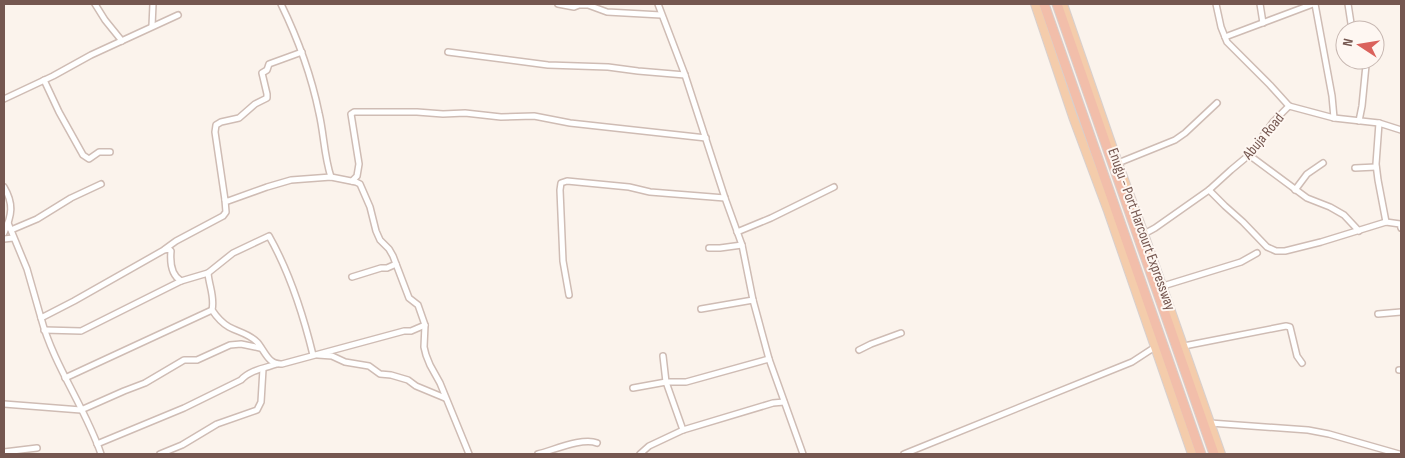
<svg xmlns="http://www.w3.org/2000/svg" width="1405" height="458" font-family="'Sofia Sans Condensed',sans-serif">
<rect width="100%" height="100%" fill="#fbf3ec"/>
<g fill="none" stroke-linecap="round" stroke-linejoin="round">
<!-- minor casing -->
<g stroke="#cfbcb4" stroke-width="8">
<g id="minor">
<polyline points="95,4 105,20 122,41"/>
<path d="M 281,4 C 298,39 311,74 319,113 C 324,134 324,156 331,177"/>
<polyline points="558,4 574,7 579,5 588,5 607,12 661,15"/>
<polyline points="658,4 685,75 725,198 742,245 753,300 769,359 803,454"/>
<polyline points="1216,4 1221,27 1227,42 1270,85 1289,106"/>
<polyline points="1260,4 1263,23"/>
<polyline points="1315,4 1332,96 1334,118"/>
<polyline points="1348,4 1352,30"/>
<polyline points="152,26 153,4"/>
<polyline points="1225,37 1313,4"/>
<polyline points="302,52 269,64 267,70 262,73 267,94 267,98 255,104 239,118 221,122 216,125 215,132 225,200 228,201 267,187 291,180 331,177 356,182 360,184 370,207 376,231 380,240 389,249 393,256 409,298 418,305 425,325 424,347 426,355 430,365 440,383 469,454"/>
<polyline points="448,52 548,65 608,67 638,71 685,75"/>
<polyline points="44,80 59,112 83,155 89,159 99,152 110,152"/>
<polyline points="4,99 53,76 91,55 178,15"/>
<polyline points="1289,106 1334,118 1379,123 1401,130"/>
<polyline points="1359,121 1362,106 1366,65 1366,62 1362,60"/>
<polyline points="1379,123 1376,164 1378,180 1386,222"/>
<polyline points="1249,155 1307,198 1330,207 1344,215 1359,231"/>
<polyline points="1118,163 1175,140 1185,133 1217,103"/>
<polyline points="1355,168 1376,167"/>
<polyline points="352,181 357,176 359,164 351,114 354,112 417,112 443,114 465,113 501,117 534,116 570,123 706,138"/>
<path d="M 4,187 C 14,204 12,215 4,233"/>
<polyline points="1209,190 1225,206 1243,222 1267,247 1276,251 1285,251 1321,242 1386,222 1400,224 1401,228"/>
<polyline points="1295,190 1307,174 1323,163"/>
<path d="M 8,223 L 27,269 L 41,318 L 74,301 L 164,250 L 169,249 L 171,251 C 170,262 171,275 181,281 L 208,273 C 209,286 215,297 212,310 C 216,316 222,323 229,327 C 238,332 248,333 257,342 C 265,351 268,365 282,364 L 404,331 L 411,331 L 425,325"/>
<polyline points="11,230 37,219 71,198 101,184"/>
<polyline points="737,232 771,218 834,187"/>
<polyline points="1144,234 1155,228 1209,190 1231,170 1249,155 1273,122 1289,106"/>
<polyline points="4,239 13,238"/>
<polyline points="709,248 720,248 742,245"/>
<polyline points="165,249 176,241 223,216 226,212 225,200"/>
<path d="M 208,273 L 233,253 L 269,236 C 290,273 303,314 313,355"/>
<polyline points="352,277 381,268 387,268 396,264"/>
<polyline points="1163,286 1241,262 1257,253"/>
<polyline points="569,295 563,261 560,190 561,183 567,181 629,187 650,192 725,198"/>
<polyline points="701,309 753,300"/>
<polyline points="1378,314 1401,312"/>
<path d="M 41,318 C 54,366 85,407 101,454"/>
<polyline points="44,330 81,331 181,281"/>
<polyline points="1184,346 1286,326 1290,327 1297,356 1302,363"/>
<polyline points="859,350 871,344 901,333"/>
<polyline points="318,355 332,356 345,362 369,366 380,374 391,375 408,380 416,386 445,398"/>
<polyline points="663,356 666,382 683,430"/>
<polyline points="1399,370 1401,370"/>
<polyline points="65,378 212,310"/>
<polyline points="633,388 666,382 686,382 769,359"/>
<polyline points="4,404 81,410 124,391 145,383 184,360 197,360 230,345 241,344 260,348"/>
<polyline points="1210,423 1308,430 1329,434 1399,454"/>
<path d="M 97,444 L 184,408 L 241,380 C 250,370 265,368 277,364"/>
<polyline points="4,452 37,448"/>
<polyline points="160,454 182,445 217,424 257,410 261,402 263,369"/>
<path d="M 538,454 C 554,450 583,437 597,443"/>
<polyline points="640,454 649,446 683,430 773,403 784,402"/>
<polyline points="904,454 1132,362 1155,347"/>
</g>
</g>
<!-- primary casing -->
<g stroke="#d8d0ce" stroke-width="10">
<g id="primary">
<polyline points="1035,4 1073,117 1108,211 1192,454"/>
<polyline points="1063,4 1118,163 1144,234 1221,454"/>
</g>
</g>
<!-- trunk casing -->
<g stroke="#d8d0ce" stroke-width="11">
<g id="trunk">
<polyline points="1044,4 1201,454"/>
<polyline points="1057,4 1214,454"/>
</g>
</g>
<!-- minor -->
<use href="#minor" stroke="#fff" stroke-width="5"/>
<!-- primary -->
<use href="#primary" stroke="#f4ccab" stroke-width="8"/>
<!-- trunk -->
<use href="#trunk" stroke="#f2beaa" stroke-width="9"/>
</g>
<g text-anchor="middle" stroke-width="4" stroke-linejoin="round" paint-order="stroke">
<!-- street labels -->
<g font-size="15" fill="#755750" stroke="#fef7f2">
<text transform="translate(1263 136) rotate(-50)" y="5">Abuja Road</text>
<text transform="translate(1142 229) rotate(70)" y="5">Enugu - Port Harcourt Expressway</text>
</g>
</g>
<!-- border -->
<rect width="1405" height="458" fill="none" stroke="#755750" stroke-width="10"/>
<!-- north arrow -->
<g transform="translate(1360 45) rotate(282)"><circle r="24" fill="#fef7f2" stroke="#c7b7b1"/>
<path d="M0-4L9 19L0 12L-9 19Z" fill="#da625c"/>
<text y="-8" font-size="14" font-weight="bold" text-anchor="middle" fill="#755750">N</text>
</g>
</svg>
